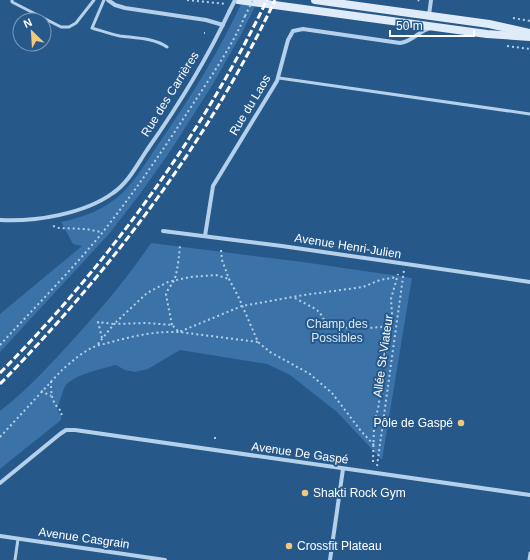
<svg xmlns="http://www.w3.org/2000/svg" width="530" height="560" font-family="Helvetica,sans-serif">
<rect width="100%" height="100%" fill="#26588a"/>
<!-- green -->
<g fill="#3b72a7">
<path d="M 243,0 L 258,0 L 242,33 L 213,84 L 171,150 L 140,194 L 109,234 L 0,352 L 0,314 L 82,246 L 73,244 L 61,222 C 79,218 98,212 114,200 C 132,187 144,165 157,146 C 189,100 219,52 243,0 Z"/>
<path d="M 151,243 L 303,262 L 412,278 L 382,460 L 337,412 L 290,375 L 267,364 L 180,350 L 148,369 L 135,372 L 125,370 L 116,365 C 104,368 74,375 66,385 C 62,391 60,402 57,409 L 61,416 L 61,420 L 0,469 L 0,411 C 26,391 48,367 70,343 C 100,310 126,280 151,243 Z"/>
</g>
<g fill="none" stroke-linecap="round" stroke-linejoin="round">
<!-- path -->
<g stroke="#b4d0ea" stroke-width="2" stroke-dasharray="2 3" stroke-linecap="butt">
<polyline points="187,0 226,4"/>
<polyline points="418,0 419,1"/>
<polyline points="513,18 530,21"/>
<polyline points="204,33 205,33"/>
<polyline points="507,46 530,49"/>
<polyline points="53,226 59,228 86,229 101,232"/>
<polyline points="221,250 222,260 229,279 238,296 258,342 270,352 310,374 332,393 361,431 374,445"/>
<path d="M 295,298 C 301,302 314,307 319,312 C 322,315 323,320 327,322 C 339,331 374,328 389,326"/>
<path d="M 172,325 L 166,295 C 167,289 173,284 175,278 C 178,268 179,256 180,245"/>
<polyline points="102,338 98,322 114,324 147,293 168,282 190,277 216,275 229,279"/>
<polyline points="98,344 114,324 146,323 172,325 179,332 242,306 304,295 363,287 380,280 397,277"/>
<path d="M 0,345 C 34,308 70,272 102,233 C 134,193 163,150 191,107 C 210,78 231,48 245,16"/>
<path d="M 51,381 C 51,393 51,402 61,411 L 62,418"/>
<polyline points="41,391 51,396"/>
<path d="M 0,437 L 61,371 C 71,362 90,345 104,344 C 129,337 153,331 179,332 L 258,342"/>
<polyline points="215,439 215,434"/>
<polyline points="373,462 374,425 379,404 380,379 386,360 386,338 392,314 391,299 398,274"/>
<polyline points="377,466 404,270"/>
</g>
<!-- lane -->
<g stroke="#b4d0ea" stroke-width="3">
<polyline points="12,0 12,2 61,27 69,27 76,23 94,0"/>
<path d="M 104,0 L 92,28 C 102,31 111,34 120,36 C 135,38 154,38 167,47"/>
<polyline points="279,78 530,114"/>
<polyline points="15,560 18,539"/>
<polyline points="529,560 530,553"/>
</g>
<!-- street -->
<g stroke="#b4d0ea" stroke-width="4">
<polyline points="108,0 115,5 125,8 206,20 223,25"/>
<polyline points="429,15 431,0"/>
<path d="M 0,220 C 35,222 84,214 113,193 C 128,183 137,165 147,150 C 178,106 206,61 229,12"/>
<polyline points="163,231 282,246 530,282"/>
<path d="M 205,236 L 213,186 L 277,81 L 288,40 L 293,31 L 303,29 L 400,43 C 412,42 419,31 430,28"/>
<polyline points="0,483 60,434 66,430 75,430 530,495"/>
<polyline points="0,536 165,560"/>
<polyline points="330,560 343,469"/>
</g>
<!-- secondary -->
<g stroke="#dfebf8" stroke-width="8">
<polyline points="238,0 487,34 530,37"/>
<polyline points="315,0 489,24 530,33"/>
</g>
<!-- rail -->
<g stroke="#fff" stroke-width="3" stroke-dasharray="7 3" stroke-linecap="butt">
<path d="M 0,373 C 108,264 200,138 267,0"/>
<path d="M 0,384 C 110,272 208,142 275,0"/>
</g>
<!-- path-bridge -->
<polyline stroke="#b4d0ea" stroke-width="2" stroke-dasharray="2 3" stroke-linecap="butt" points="245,16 253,0"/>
<!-- street-bridge -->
<polyline stroke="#b4d0ea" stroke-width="4" points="229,12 235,0"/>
</g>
<!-- markers -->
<g fill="#f2c879" stroke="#26588a" stroke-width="1.5">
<circle cx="461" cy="423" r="4"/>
<circle cx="305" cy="493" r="4"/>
<circle cx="289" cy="546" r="4"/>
</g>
<g text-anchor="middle" stroke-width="4" stroke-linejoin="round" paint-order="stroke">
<!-- street labels -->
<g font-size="12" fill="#fff" stroke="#26588a">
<text transform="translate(170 94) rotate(-58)" y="4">Rue des Carrières</text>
<text transform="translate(250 105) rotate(-59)" y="4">Rue du Laos</text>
<text transform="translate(348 246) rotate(9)" y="4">Avenue Henri-Julien</text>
<text transform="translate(383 356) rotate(-82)" y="4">Allée St-Viateur</text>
<text transform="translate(300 453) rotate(8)" y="4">Avenue De Gaspé</text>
<text transform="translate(84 538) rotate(8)" y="4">Avenue Casgrain</text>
</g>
<!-- park labels -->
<g font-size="12" fill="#d8e8f7" stroke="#26588a">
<text x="337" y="328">Champ des<tspan x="337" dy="14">Possibles</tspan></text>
</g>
<!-- poi labels -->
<g font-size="12" fill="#fff" stroke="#26588a" text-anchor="start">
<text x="453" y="427" text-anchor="end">Pôle de Gaspé</text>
<text x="313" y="497">Shakti Rock Gym</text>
<text x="297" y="550">Crossfit Plateau</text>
</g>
</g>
<!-- north arrow -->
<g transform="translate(32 32) rotate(335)"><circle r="19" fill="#26588a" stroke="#7d9bb9"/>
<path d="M0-3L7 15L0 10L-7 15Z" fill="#f2c879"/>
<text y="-6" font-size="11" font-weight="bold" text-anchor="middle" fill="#ffffff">N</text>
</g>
<!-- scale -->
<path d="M390 30v6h84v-6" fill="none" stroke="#ffffff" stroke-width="2"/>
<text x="396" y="30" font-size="12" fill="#ffffff" stroke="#26588a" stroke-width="3" paint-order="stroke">50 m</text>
</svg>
